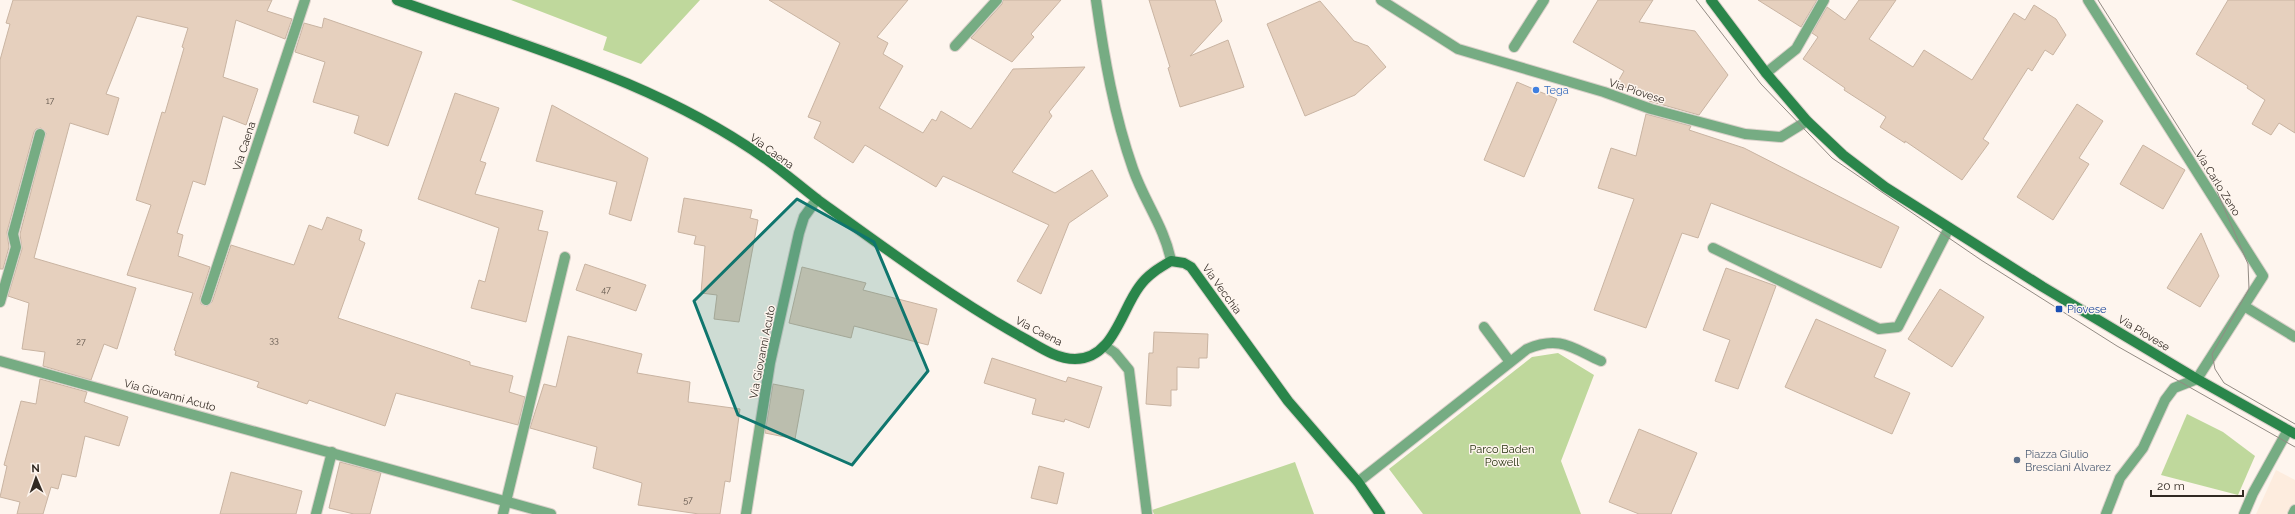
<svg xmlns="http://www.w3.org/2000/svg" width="2295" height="514" font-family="Raleway,sans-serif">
<rect width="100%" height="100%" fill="#fef5ee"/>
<!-- built -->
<polygon fill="#fdecde" points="2276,470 2295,480 2295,514 2256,514"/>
<!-- green -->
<g fill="#bfd89c">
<polygon points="511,0 700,0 641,64 603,50 607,37"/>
<polygon points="1558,353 1594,375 1561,461 1581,514 1423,514 1389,469 1532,357"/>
<polygon points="2187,414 2223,432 2255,456 2238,495 2161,475"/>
<polygon points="1295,462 1314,514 1154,514 1152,510"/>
</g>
<!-- building -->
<g fill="#e6d0be" stroke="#c9b4a2">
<polygon points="13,0 272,0 267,11 292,19 285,39 236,20 223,77 258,89 246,125 223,116 205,185 193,181 177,233 183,235 178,256 210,267 200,298 201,304 207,306 212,302 231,245 294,265 309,225 322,230 327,217 362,230 359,240 365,243 338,318 470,362 470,365 513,376 509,392 525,397 518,425 396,393 385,426 309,400 307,404 257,387 259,382 175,355 176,351 174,350 193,293 127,275 151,205 136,200 162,112 165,113 184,48 182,47 188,28 137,16 106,94 119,98 108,135 70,123 34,258 136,288 117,349 104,344 91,380 43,366 45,352 22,349 29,303 8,296 22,249 20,234 46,133 41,128 36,129 34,132 7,232 9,247 3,269 0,269 0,60 10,24 6,23"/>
<polygon points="769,0 908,0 877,37 888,43 883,54 903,66 879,108 923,133 932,119 936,121 941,111 971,129 1013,69 1085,67 1049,112 1052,116 1012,172 1055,193 1092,170 1108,196 1069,223 1041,294 1017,281 1049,225 943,176 936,187 865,145 853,163 814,138 821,122 808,117 840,43"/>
<polygon points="1003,0 1061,0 1031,34 1034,37 1012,62 971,38 1002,4"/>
<polygon points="1149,0 1215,0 1222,21 1190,56 1228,40 1244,87 1180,107 1168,68 1170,67"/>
<polygon points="1598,0 1653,0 1639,22 1695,31 1728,75 1699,115 1649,101 1650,94 1616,85 1624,71 1573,42"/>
<polygon points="1758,0 1817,0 1801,27"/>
<polygon points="1859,0 1896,0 1869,39 1913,67 1924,50 1972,80 2014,13 2025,20 2034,5 2056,19 2066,35 2053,55 2045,50 2032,71 2028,68 1983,139 1989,143 1962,180 1905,141 1905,143 1880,127 1886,117 1844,90 1845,88 1803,59 1818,37 1812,33 1827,7 1845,20"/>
<polygon points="2228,0 2295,0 2295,133 2279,123 2271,135 2252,124 2265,100 2247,88 2248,86 2196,54"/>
<polygon points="1320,1 1354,41 1368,46 1386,67 1355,95 1305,116 1267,24"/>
<polygon points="324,18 422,52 388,146 354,133 359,116 313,102 325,62 295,52 304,23 322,28"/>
<polygon points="1517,82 1557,99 1524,177 1484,160"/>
<polygon points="455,93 499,108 480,161 486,163 475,194 543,211 538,230 548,232 526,322 471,308 479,280 485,282 499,228 418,199"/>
<polygon points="2077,104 2103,121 2079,158 2089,164 2053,220 2017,197"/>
<polygon points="552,105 648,158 631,221 609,214 617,182 536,161"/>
<polygon points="1646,114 1691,126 1689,130 1744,148 1899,227 1881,268 1711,203 1698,238 1682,233 1646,328 1594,310 1634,199 1598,188 1611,148 1636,156"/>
<polygon points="2143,145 2185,170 2163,209 2120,184"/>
<polygon points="684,198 752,210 750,218 758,220 739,322 714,319 717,295 701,293 705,246 694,244 696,236 678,232"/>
<polygon points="2201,233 2219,276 2200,307 2167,288"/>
<polygon points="585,264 646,285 636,311 576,290"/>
<polygon points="802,267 866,283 863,290 937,309 928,345 854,326 851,338 789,323"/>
<polygon points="1726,268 1776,286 1738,389 1715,381 1730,340 1703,330"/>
<polygon points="1940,289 1984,317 1952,367 1908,339"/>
<polygon points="1816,319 1886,350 1874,377 1910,393 1892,434 1785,387"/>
<polygon points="1154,332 1208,334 1207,358 1199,358 1199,368 1177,367 1177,390 1171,390 1171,406 1146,404 1149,353 1153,353"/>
<polygon points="568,336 642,354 637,373 690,382 688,402 740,409 730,482 725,481 720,514 699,514 638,505 642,483 593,468 597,447 530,428 544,384 556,387"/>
<polygon points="992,358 1066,382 1068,377 1102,387 1089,428 1065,419 1064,422 1032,414 1036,399 984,383"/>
<polygon points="40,379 87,392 84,402 128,417 119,446 85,436 76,477 62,474 58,489 51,487 43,514 17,514 20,502 0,497 7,466 4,465 21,401 36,404"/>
<polygon points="773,384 804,390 795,439 765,433"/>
<polygon points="1639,429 1697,453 1671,514 1639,514 1609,502"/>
<polygon points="340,462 381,473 370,514 354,514 329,508"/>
<polygon points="1039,466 1064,473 1057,504 1031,498"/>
<polygon points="231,472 302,491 296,514 220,514"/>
</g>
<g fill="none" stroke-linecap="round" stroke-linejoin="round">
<!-- lane casing -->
<g stroke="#d9d0c9" stroke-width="12">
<g id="lane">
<polyline points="955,46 997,0"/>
<polyline points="1514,47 1544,0"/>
<polyline points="1713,248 1879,329 1898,327 1949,228"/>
<polyline points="2244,306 2295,337"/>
<polyline points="1484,327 1510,362"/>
<polyline points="2244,514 2253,493 2288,430"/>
<polyline points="2293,514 2295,510"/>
</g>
</g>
<!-- street casing -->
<g stroke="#d9d0c9" stroke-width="12">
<g id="street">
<path d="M 1096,0 C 1104,57 1114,115 1133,169 C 1144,201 1165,228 1171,261"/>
<polyline points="1381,0 1458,49 1604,92 1651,109 1745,134 1781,137 1807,121"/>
<polyline points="2088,0 2263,276 2197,379 2174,388 2165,400 2143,448 2120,478 2106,514"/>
<polyline points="1766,73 1796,49 1824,0"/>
<polyline points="206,300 305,0"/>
<polyline points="0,302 16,247 13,234 40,134"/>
<polyline points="1105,346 1115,353 1129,370 1147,514"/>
<polyline points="0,361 551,514"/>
<path d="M 1358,482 L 1527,349 C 1560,335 1572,348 1601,361"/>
<polyline points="316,514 332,452"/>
<polyline points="503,514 565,257"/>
<polyline points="746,514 770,363 799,233 804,217 817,199"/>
</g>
</g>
<!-- secondary casing -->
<g stroke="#d9d0c9" stroke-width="12">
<g id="secondary">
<path d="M 397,0 C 523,46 657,81 767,160 C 785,173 801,187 818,200 C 883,247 951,297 1020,336 C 1037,345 1055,359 1075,359 C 1113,359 1121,311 1139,287 C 1147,275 1159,268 1171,261 L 1184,263 L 1191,267 L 1288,401 L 1358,482 L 1380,514"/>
<polyline points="1711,0 1766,73 1807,121 1843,155 1885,187 2043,287 2197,379 2295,434"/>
</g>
</g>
<!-- lane -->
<use href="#lane" stroke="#76ac83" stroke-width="10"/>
<!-- street -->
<use href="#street" stroke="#76ac83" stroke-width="10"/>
<!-- secondary -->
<use href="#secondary" stroke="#2a864b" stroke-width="10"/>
<!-- tram -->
<g stroke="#938b84" stroke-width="1">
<polyline points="1696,0 1761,84 1832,158 1981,260 2117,346 2295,447"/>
<polyline points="2098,0 2213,182 2248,264 2249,289 2212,354 2215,369 2224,383 2295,424"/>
</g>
</g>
<!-- marked area -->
<path fill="#0f766e" fill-opacity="0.2" stroke="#0f766e" stroke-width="3" stroke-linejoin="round" d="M 797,199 L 874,242 L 928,371 L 852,465 L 738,415 L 694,301 Z"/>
<!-- markers -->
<circle fill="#3f7fe0" stroke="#fef5ee" stroke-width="1.5" cx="1536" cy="90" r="4"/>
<rect fill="#1a4fb4" stroke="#fef5ee" stroke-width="1.5" x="2055" y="305" width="8" height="8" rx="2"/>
<circle fill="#5c6f8a" stroke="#fef5ee" stroke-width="1.5" cx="2017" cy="460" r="4"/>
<g text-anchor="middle" stroke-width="3" stroke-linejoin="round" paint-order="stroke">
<!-- number labels -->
<g font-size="9" fill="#5f544a">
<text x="50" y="104">17</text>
<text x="606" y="293">47</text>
<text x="274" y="343">33</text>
<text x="81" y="345">27</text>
<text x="688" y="503">57</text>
</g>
<!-- shop labels -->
<g font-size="11" fill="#366cbe" stroke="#fef5ee" text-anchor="start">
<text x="1544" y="94">Tega</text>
</g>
<!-- street labels -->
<g font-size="11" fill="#322a23" stroke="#fef5ee">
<text transform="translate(1637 91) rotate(18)" y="4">Via Piovese</text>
<text transform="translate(244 146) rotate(-72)" y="4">Via Caena</text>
<text transform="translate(772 151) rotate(36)" y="4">Via Caena</text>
<text transform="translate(2218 183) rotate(58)" y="4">Via Carlo Zeno</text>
<text transform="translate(1222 289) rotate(54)" y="4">Via Vecchia</text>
<text transform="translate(1039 331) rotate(27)" y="4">Via Caena</text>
<text transform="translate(2144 333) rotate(31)" y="4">Via Piovese</text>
<text transform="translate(762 352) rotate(-79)" y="4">Via Giovanni Acuto</text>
<text transform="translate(170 395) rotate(15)" y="4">Via Giovanni Acuto</text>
</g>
<!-- transit labels -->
<g font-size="11" fill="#164399" stroke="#fef5ee" text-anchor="start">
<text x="2067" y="313">Piovese</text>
</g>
<!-- park labels -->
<g font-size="11" fill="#24310c" stroke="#fef5ee">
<text x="1502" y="453">Parco Baden<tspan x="1502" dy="13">Powell</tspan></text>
</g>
<!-- service labels -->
<g font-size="11" fill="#4e5e75" stroke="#fef5ee" text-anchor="start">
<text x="2025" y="458">Piazza Giulio<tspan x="2025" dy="13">Bresciani Alvarez</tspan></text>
</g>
</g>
<!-- north arrow -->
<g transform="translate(36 478) rotate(358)" stroke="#fef5ee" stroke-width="3" paint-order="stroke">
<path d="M0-3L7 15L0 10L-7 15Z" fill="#322a23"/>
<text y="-6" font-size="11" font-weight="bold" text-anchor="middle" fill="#322a23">N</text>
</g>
<!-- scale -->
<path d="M2151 490v6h92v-6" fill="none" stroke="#322a23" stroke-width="2"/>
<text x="2157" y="490" font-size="12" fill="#322a23" stroke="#fef5ee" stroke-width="3" paint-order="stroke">20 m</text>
</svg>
